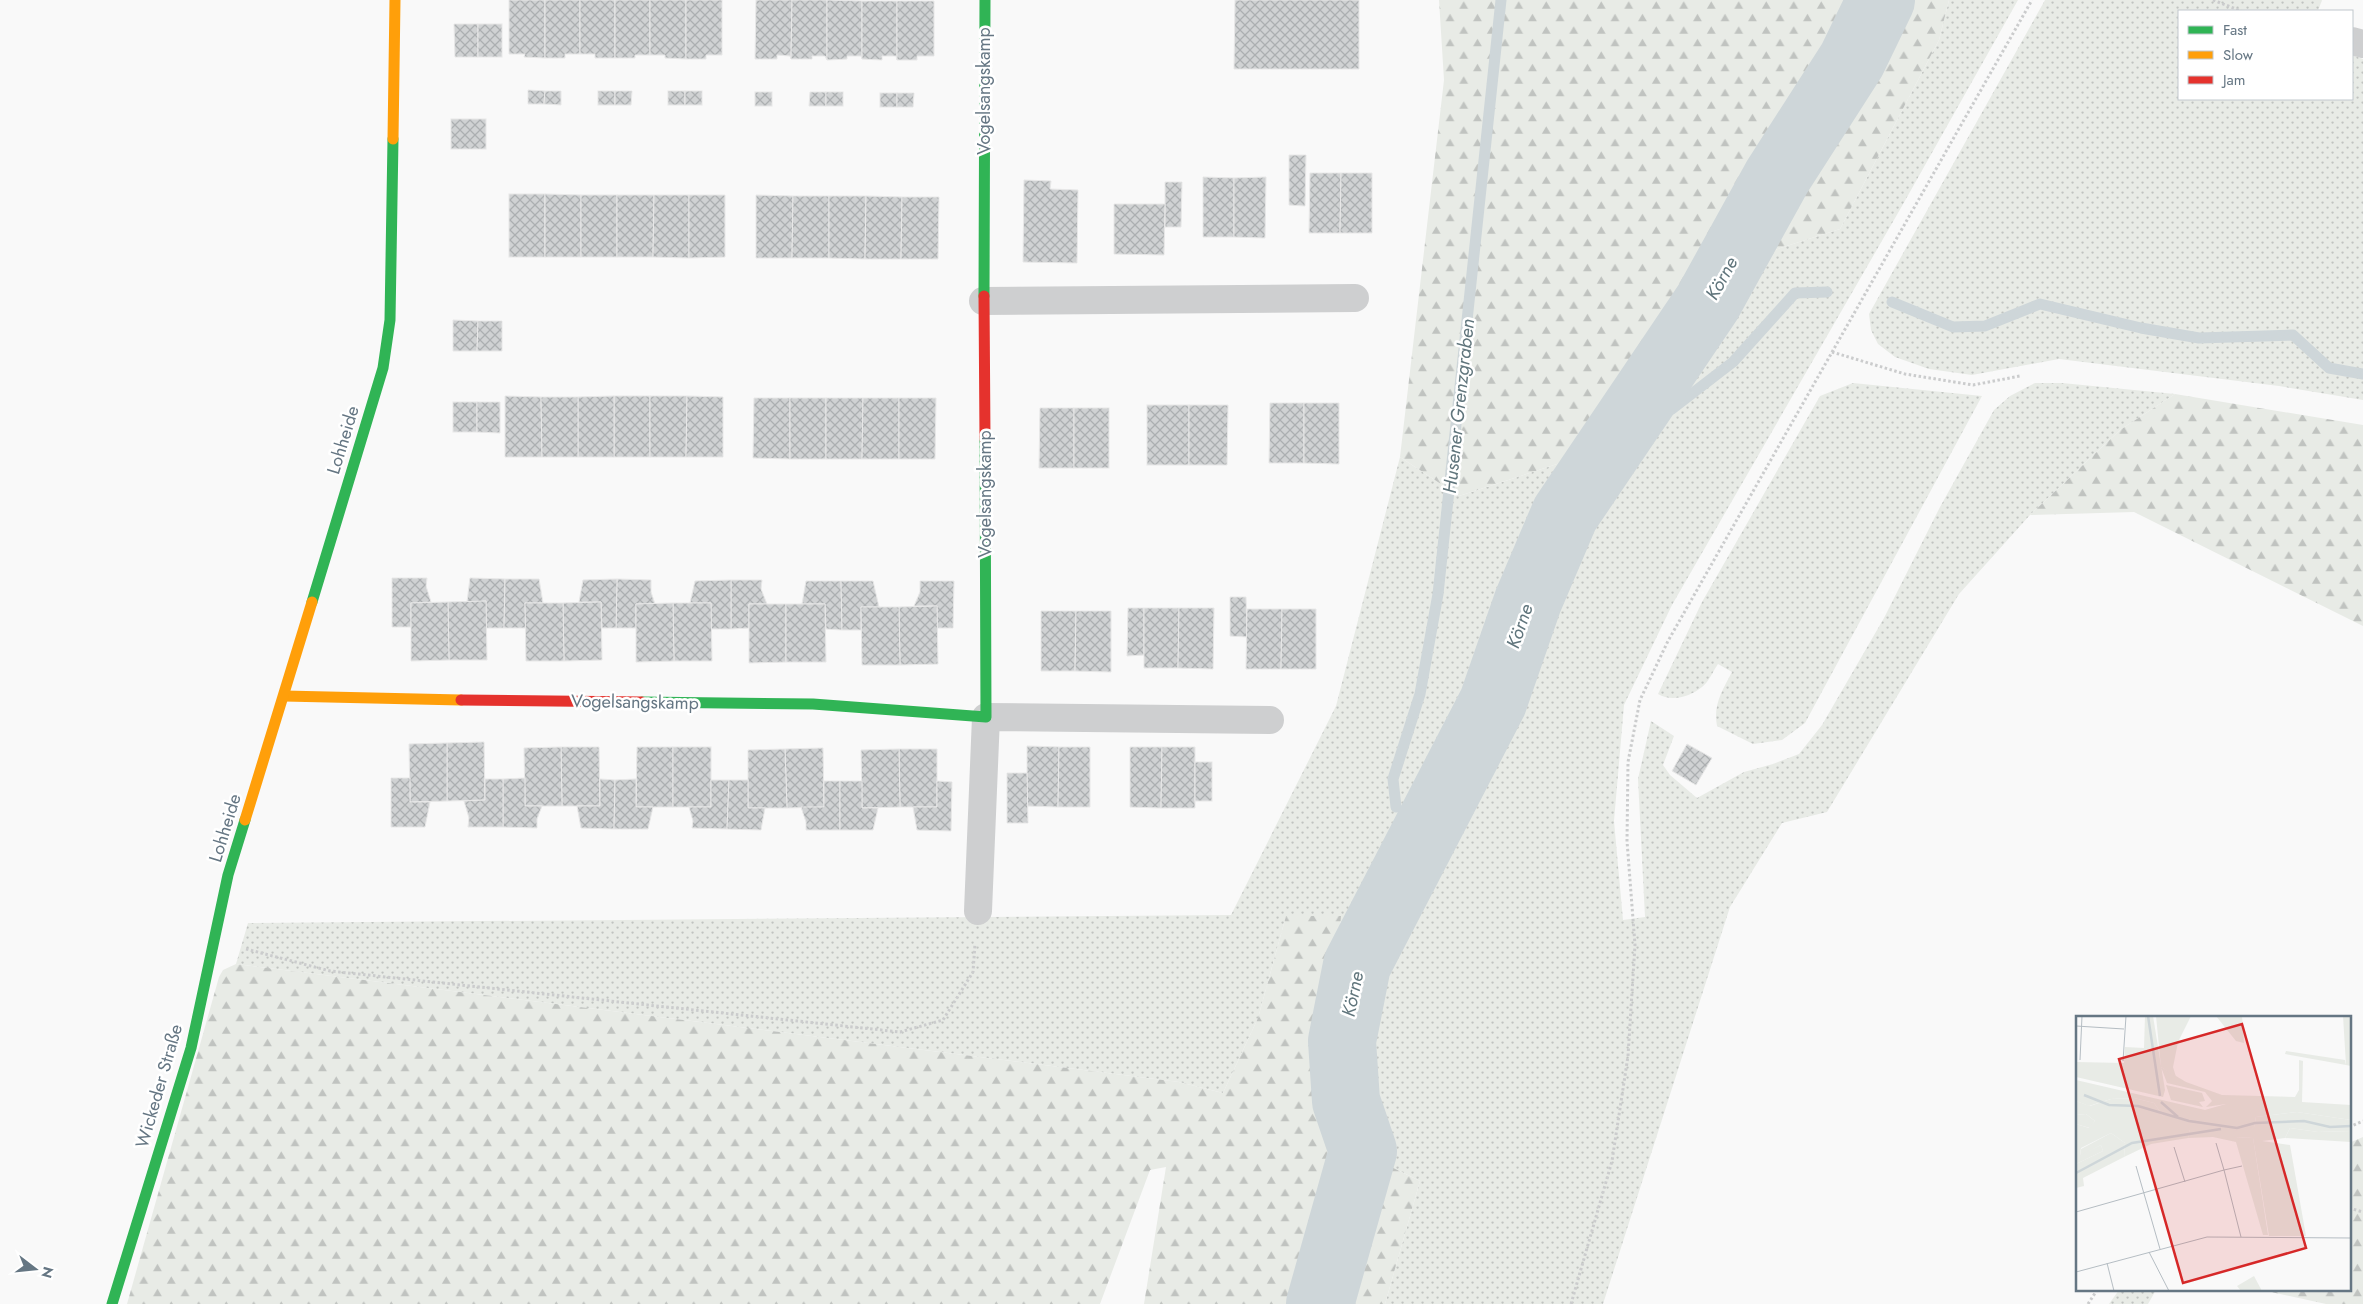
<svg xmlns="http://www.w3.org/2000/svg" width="2363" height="1304" font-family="Jost,sans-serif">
<defs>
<pattern id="grass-dots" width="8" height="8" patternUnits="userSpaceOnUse" patternTransform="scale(1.25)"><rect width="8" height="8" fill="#e8ebe6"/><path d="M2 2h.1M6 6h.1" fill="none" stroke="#c0c3c0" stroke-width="1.8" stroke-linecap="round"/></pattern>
<pattern id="forest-firs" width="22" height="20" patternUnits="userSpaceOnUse" patternTransform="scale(1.25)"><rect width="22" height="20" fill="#e8ebe6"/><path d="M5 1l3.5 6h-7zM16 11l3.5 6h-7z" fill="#c0c3c0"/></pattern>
<pattern id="building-cross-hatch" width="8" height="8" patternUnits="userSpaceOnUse" patternTransform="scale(1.25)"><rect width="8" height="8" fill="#d0d2d3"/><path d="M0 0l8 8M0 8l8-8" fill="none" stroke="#acafb1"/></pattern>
</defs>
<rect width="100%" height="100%" fill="#f9f9f9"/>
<!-- grass -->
<g fill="url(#grass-dots)">
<polygon points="1949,0 2018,0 1902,206 1672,605 1624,705 1614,821 1623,920 1645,917 1638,779 1651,721 1674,736 1663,765 1670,775 1697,798 1744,772 1773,764 1799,754 1822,725 1884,618 1940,507 1994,410 2010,396 2035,383 2062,383 2175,394 2120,430 2030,515 1959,594 1827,812 1782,823 1730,907 1603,1304 1385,1304 1420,1181 1326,1135 1341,917 1286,916 1258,1018 1223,1093 1179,1082 236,964 248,923 1231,915 1336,706 1400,457 1459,496 1585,455 1684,279 1840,229 1939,40"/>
<polygon points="2045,0 2322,0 2318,11 2179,11 2179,99 2352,99 2352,55 2363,59 2363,400 2279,386 2059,359 1972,375 1929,369 1895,357 1878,344 1871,330 1869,314"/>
<path d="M 1853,383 L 1982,396 L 1805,723 L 1782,740 L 1753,744 L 1717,726 C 1713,705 1722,691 1732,672 L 1718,664 C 1713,671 1709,682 1702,687 C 1690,697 1671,702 1658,694 L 1702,602 L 1820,396 Z"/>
<polygon points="2119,1290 2156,1290 2148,1304 2109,1304"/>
</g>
<!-- forest -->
<g fill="url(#forest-firs)">
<polygon points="1439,0 1949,0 1939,40 1840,229 1684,279 1585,455 1459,496 1400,457 1444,80"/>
<polygon points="2175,394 2363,425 2363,626 2134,512 2030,515 2120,430"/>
<polygon points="1286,916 1341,916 1326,1135 1420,1181 1385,1304 1144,1304 1166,1167 1150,1170 1100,1304 127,1304 219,977 223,970 236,964 1179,1082 1223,1093 1258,1018"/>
<polygon points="2363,1137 2363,1304 2326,1304 2262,1290 2349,1290 2349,1143"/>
</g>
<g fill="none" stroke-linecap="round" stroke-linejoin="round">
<!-- stream -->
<g stroke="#ced6d9" stroke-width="11">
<polyline points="1892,302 1953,327 1985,326 2040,304 2141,328 2199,338 2293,335 2329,368 2363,374"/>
<polyline points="1633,417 1672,409 1733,362 1795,293 1827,292"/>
<polyline points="1396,807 1393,779 1420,694 1438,594 1501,0"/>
</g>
<!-- river -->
<polyline stroke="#ced6d9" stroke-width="68" points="1320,1304 1363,1151 1346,1101 1342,1041 1357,965 1493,702 1528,601 1565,514 1708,302 1777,177 1852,60 1881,0"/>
</g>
<!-- building -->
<g fill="url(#building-cross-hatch)" stroke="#e8e8e8">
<polygon points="509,0 545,0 545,58 524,57 525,54 509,54"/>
<polygon points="545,0 580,0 580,54 565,54 565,58 545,58"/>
<polygon points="580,0 615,0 615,58 595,58 595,54 580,54"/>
<polygon points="615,0 650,0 650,55 635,55 635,58 615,58"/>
<polygon points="650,0 686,0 686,59 665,58 665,55 650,55"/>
<polygon points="686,0 722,0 722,55 706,55 706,59 686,59"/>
<polygon points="756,0 792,0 791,59 790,56 777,55 777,59 755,59"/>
<polygon points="792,0 827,0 827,60 825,56 812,56 812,59 791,59"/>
<polygon points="827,0 862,1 862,59 861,56 847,56 847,59 827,60"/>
<polygon points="1235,0 1359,0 1359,69 1234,69"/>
<polygon points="862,1 897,1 897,60 896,56 882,56 882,60 862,59"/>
<polygon points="897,1 934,1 934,56 917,56 917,60 897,60"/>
<polygon points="454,24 478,24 478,57 455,57"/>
<rect x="478" y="24" width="24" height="33"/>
<polygon points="528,90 545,91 544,104 528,104"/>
<polygon points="545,91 561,91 561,105 544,104"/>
<rect x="598" y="91" width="17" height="14"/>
<polygon points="615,91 632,91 631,105 615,105"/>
<rect x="668" y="91" width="17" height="14"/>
<rect x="685" y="91" width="17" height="14"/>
<rect x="755" y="92" width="17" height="14"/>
<polygon points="810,92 826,92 826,106 809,106"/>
<rect x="826" y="92" width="17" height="14"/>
<rect x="880" y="93" width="17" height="14"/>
<polygon points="897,93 914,93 913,107 897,107"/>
<rect x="451" y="119" width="35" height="30"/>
<polygon points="1289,155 1306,155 1305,206 1289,205"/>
<polygon points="1310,173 1341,173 1340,233 1309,233"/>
<polygon points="1341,173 1372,173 1372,233 1340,233"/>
<polygon points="1203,177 1234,178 1234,237 1203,237"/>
<polygon points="1266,177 1265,238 1234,237 1234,178"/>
<polygon points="1024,180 1051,181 1050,189 1078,190 1077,263 1023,262"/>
<polygon points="1165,182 1182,182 1181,227 1165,227"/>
<rect x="509" y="194" width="36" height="63"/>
<polygon points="545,194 581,195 581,257 545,257"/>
<rect x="581" y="195" width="36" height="62"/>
<polygon points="617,195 654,195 653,257 617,257"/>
<polygon points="654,195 689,195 689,258 653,257"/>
<polygon points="689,195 725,195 725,257 689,258"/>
<polygon points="756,195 793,196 792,258 756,258"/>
<polygon points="793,196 829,196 829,258 792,258"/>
<polygon points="829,196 866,196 865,259 829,258"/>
<polygon points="866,196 902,197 901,259 865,259"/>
<polygon points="902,197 939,197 938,259 901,259"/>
<polygon points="1114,204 1165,204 1164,255 1114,254"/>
<polygon points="453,320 478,321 477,351 453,351"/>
<polygon points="478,321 502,321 502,351 477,351"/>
<polygon points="505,396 541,397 542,457 505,457"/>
<rect x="614" y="396" width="36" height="61"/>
<polygon points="614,396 614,457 578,457 578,397"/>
<polygon points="650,396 687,396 686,457 650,457"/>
<polygon points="687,396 723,397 723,457 686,457"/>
<polygon points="541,397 578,397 578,457 542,457"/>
<polygon points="754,398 790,398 790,459 753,458"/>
<rect x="790" y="398" width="36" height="61"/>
<polygon points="826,398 863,398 862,459 826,459"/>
<polygon points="863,398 899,398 899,459 862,459"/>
<polygon points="899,398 936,398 935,459 899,459"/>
<rect x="453" y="402" width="24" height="30"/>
<polygon points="477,402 500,402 500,433 477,432"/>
<polygon points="1270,403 1304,403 1304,463 1269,463"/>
<polygon points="1304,403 1339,403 1339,464 1304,463"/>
<rect x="1147" y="405" width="42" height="60"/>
<polygon points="1189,405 1228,405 1227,465 1189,465"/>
<polygon points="1040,408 1074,408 1074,468 1039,468"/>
<rect x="1074" y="408" width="35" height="60"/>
<polygon points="392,578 427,578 426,586 431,602 411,603 411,627 392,627"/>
<polygon points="470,578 505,579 504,628 486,628 486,601 467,602"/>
<polygon points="505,579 539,579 543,603 525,603 526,628 504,628"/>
<polygon points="617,579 651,580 651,592 655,604 636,604 636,628 616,628"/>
<polygon points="617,579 616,628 602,628 601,602 579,602 583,580"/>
<polygon points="731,580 762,580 761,589 767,604 749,604 749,628 731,629"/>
<polygon points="731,580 731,629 711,629 711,603 690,603 695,581"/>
<polygon points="806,581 841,581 842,630 826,629 825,604 802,604"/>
<polygon points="841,581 873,581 879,607 861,607 861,630 842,630"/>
<polygon points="920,581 954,581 953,628 937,628 937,606 914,606 920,592"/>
<polygon points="1230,597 1246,597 1247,637 1230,636"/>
<polygon points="486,601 487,660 449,660 448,602"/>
<polygon points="448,602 449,660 411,661 411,603"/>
<polygon points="601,602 602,660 564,661 563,603"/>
<polygon points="525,603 563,603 564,661 526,661"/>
<polygon points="673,603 711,603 712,661 674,661"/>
<polygon points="673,603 674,661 636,662 636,604"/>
<polygon points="749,604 786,604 786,662 749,663"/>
<polygon points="786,604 825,604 826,662 786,662"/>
<polygon points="937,606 938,664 900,665 899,607"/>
<polygon points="861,607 899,607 900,665 862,665"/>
<polygon points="1128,608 1144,608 1144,655 1127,656"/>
<polygon points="1144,608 1179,608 1178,668 1144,668"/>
<polygon points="1179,608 1214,608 1213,669 1178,668"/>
<polygon points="1247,609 1282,609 1281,669 1246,669"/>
<polygon points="1282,609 1316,609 1316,669 1281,669"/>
<polygon points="1041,611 1076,611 1075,671 1041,671"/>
<polygon points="1076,611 1111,611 1111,672 1075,671"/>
<polygon points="484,742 485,800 447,801 447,743"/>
<polygon points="447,743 447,801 410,802 409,744"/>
<polygon points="1687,744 1712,758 1696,785 1672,771"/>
<polygon points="1027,746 1059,747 1058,807 1027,806"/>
<polygon points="561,747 599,747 600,806 562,806"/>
<polygon points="561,747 562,806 525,806 524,748"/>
<polygon points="637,747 673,747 673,807 636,807"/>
<rect x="673" y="747" width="38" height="60"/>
<polygon points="1059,747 1090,747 1090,807 1058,807"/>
<polygon points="1130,747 1162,747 1161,808 1130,807"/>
<polygon points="1162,747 1195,747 1195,808 1161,808"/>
<polygon points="823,748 824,807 787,808 785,749"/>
<polygon points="785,749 787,808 748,808 748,750"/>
<polygon points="899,749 937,749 937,807 900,807"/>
<polygon points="899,749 900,807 862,808 861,750"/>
<rect x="1195" y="762" width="17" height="39"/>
<polygon points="1007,773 1027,773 1028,823 1007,823"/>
<polygon points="391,778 410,778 410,802 430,802 425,827 391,827"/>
<polygon points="525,778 525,806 542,806 537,819 537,828 503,827 503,779"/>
<polygon points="485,779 503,779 503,827 468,827 469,818 464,801 485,800"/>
<polygon points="600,779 615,780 614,829 581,828 577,806 600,806"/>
<polygon points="636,779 636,807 653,807 648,829 614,829 615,780"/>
<polygon points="711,780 729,780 727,829 692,828 693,821 689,807 711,807"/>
<polygon points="729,780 748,780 748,808 765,808 761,830 727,829"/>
<polygon points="824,781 840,781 840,830 806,830 806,822 801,807 824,807"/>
<polygon points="840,781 862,781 862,808 878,808 873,830 840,830"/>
<polygon points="937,781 952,782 951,831 917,830 913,807 937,807"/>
</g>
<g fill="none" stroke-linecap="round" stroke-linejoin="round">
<!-- path -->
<g stroke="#cbcccd" stroke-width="3" stroke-dasharray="2.5 2.5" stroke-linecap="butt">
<polyline points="2213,0 2241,11"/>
<polyline points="1832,352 1905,374 1973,385 2020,376"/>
<polyline points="246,949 330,971 900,1032 943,1020 973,972 975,944"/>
<polyline points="2349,1127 2363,1121"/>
<polyline points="2349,1208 2363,1212"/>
<polyline points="1571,1304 1612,1161 1628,1056 1635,945 1627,841 1628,762 1640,700 1668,641 2032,0"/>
<polyline points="2088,1304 2097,1290"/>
</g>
<!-- street -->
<g stroke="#cecfd0" stroke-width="28">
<polyline points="2352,41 2363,44"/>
<polyline points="983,301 1355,298"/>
<polyline points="978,911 986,717 1270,720"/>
</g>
<!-- fast -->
<g stroke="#30b455" stroke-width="11">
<polyline points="984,296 985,0"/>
<polyline points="312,602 383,368 390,320 393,139"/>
<polyline points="642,702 813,704 986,717 985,439"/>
<polyline points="112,1304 191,1048 228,875 245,820"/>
</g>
<!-- slow -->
<g stroke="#ff9f0a" stroke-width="11">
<polyline points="393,139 395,0"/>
<polyline points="284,696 461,700"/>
<polyline points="245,820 312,602"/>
</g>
<!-- jam -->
<g stroke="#e5322d" stroke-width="11">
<polyline points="984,296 985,439"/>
<polyline points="461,700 642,702"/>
</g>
</g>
<g text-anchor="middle" stroke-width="5" stroke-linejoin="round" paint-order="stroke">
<!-- street labels -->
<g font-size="18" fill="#657683" stroke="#fff">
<text transform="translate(984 91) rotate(-90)" y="6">Vogelsangskamp</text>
<text transform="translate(343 440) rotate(-73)" y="6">Lohheide</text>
<text transform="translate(985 494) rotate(-90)" y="6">Vogelsangskamp</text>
<text transform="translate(635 702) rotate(1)" y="6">Vogelsangskamp</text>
<text transform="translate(225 828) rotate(-73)" y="6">Lohheide</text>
<text transform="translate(159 1086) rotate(-74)" y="6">Wickeder Straße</text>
</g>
<!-- water labels -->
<g font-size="19" font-style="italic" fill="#60757c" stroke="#fff">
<text transform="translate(1721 278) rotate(-61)" y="7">Körne</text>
<text transform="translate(1458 406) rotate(-84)" y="7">Husener Grenzgraben</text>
<text transform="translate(1519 626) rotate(-71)" y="7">Körne</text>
<text transform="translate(1352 994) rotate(-78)" y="7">Körne</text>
</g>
</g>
<!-- overview -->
<g transform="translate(2076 1016)">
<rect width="275" height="275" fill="#f9f9f9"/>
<path d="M 69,0 L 77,0 L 89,74 L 87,81 L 0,61 L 0,46 L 48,47 L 49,31 L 68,32 ZM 210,35 L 269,44 L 270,49 L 209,38 ZM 223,44 L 227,45 L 226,86 L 275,89 L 275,104 L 221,96 L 180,101 L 178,111 L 159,121 L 177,122 L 192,219 L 187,219 L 160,126 L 137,121 L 112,122 L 114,115 L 87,100 L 78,87 L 58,82 L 35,83 L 13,90 L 0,85 L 0,64 L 129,94 L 150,88 L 130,91 L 136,85 L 129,76 L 91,67 L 85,51 L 110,66 L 146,79 L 219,81 L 223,74 ZM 90,69 L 126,77 L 129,85 L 123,86 L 127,91 L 95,84 ZM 10,98 L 19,105 L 14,112 L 0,108 L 0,99 ZM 214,112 L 242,116 L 275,115 L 275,126 L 209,122 ZM 35,117 L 49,127 L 48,141 L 7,162 L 8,170 L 0,172 L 0,148 L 27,135 L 25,129 L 4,140 L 5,133 ZM 178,260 L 186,275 L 165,275 L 161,270 Z" fill="#e8ebe6"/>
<path d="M 80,0 L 115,0 L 102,26 L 97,51 L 100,61 L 85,51 ZM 140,0 L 166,0 L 168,27 L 160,25 ZM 267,0 L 275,0 L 275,50 L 270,49 ZM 58,82 L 78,87 L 87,100 L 107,105 L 114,116 L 112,122 L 75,128 L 48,141 L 49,127 L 35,117 L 5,132 L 4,139 L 25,129 L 27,135 L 0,148 L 0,108 L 13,112 L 19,105 L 10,98 L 0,99 L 0,85 L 14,90 L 35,83 ZM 221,96 L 275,104 L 275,115 L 242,116 L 214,112 L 209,122 L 186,125 L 214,129 L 230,220 L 193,220 L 177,122 L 159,121 L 157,115 L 178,111 L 180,101 Z" fill="#e8ebe6"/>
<path fill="none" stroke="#ced6d9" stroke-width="2.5" d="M 72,0 L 84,80M 8,79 L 33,89 L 62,90 L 113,105 L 161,112 L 179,107 L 228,105 L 254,111 L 275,110M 85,86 L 102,101M 0,157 L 56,127 L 145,113"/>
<path fill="none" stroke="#b5bdc3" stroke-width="1" d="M 0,10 L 48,13M 4,44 L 6,0M 47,45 L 50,0M 140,127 L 148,154 L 166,150M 98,131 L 109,166M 60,150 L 84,233M 0,196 L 148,154 L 165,221M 73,236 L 93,275M 31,247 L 38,275M 0,256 L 131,221 L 275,222"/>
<path fill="#d62828" fill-opacity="0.15" stroke="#d62828" stroke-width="2.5" d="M 166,8 L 230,232 L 107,267 L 43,43 Z"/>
<rect width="275" height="275" fill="none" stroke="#657683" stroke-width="2.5"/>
</g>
<!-- legend -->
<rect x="2178" y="10" width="175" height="90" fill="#ffffff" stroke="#c1c8cd"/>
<rect x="2188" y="26" width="25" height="8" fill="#30b455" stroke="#c1c8cd"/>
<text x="2223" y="35" font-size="15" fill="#657683">Fast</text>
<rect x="2188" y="51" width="25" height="8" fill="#ff9f0a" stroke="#c1c8cd"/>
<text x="2223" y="60" font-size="15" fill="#657683">Slow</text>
<rect x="2188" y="76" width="25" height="8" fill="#e5322d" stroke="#c1c8cd"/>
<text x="2223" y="85" font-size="15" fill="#657683">Jam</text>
<!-- north arrow -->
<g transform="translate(35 1269) rotate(106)" stroke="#ffffff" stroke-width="4" paint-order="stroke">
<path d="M0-4L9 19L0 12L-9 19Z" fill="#657683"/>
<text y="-8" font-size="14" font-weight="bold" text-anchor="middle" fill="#657683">N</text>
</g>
</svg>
